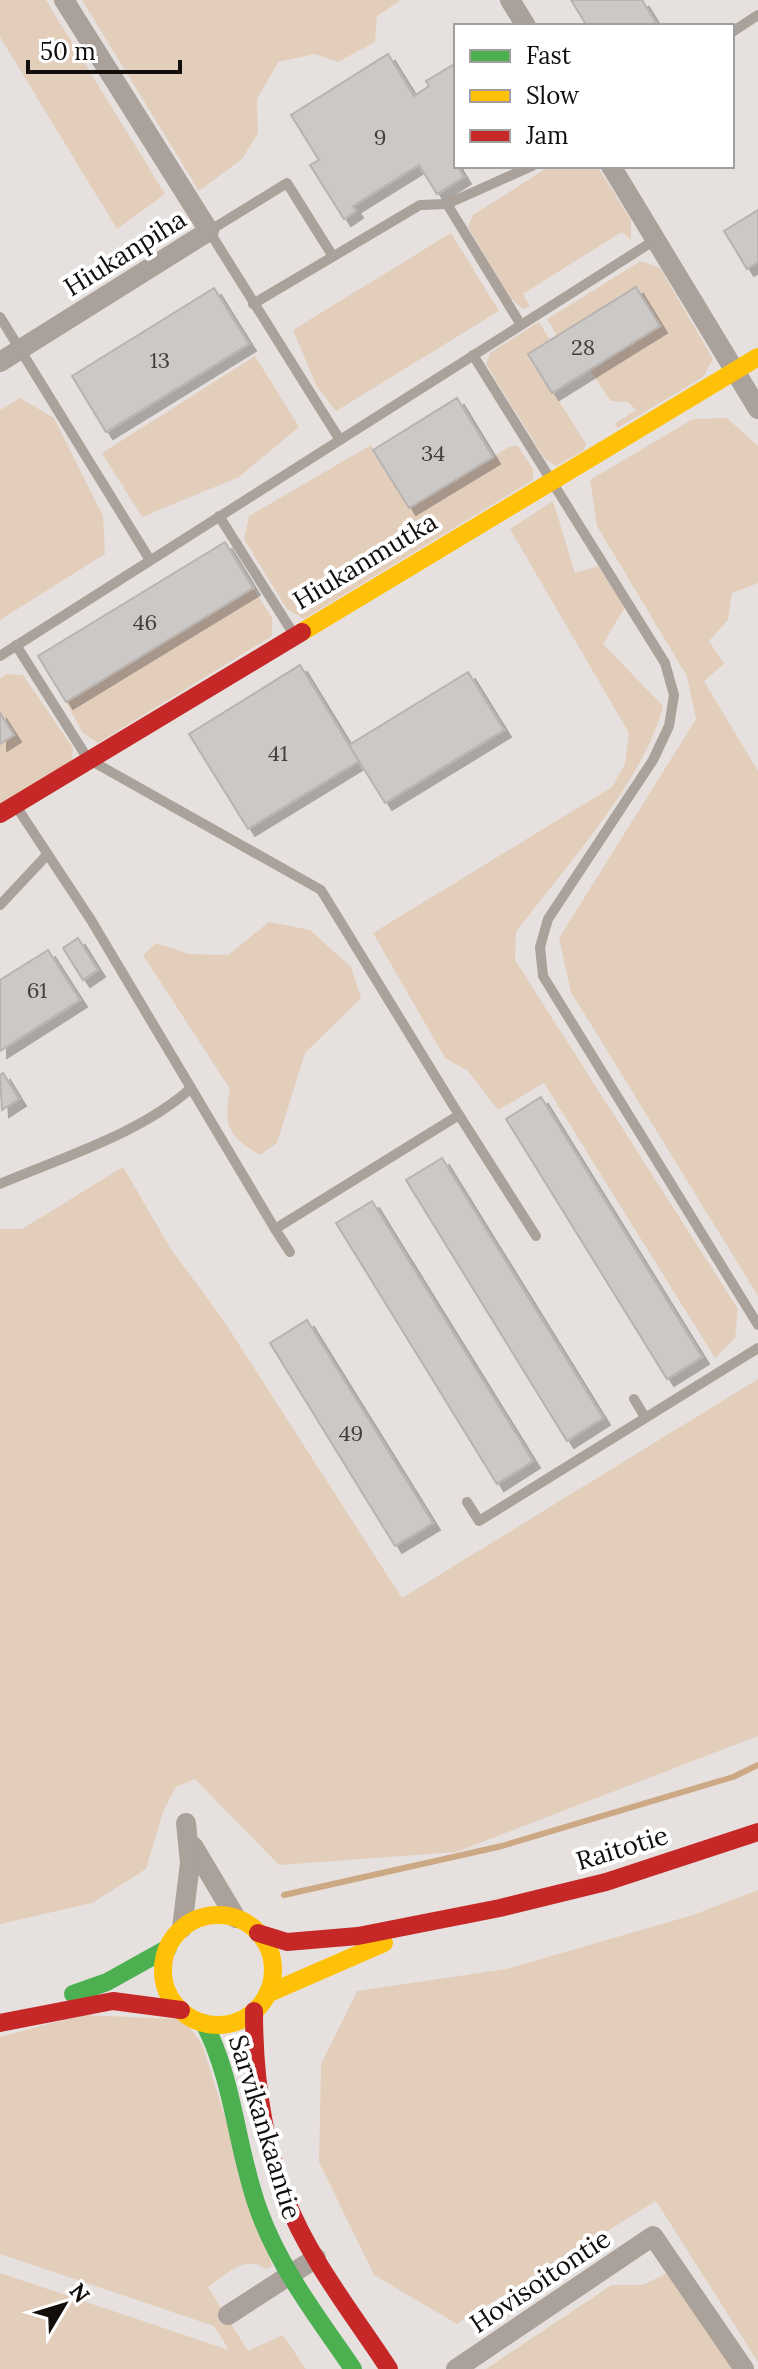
<svg xmlns="http://www.w3.org/2000/svg" width="758" height="2369" font-family="Lora,serif">
<defs>
<filter id="shadow"><feDropShadow dx="7" dy="7" stdDeviation="0" flood-color="#0004"/></filter>
</defs>
<rect width="100%" height="100%" fill="#e6e1de"/>
<!-- green -->
<g fill="#e3cebc">
<polygon points="0,0 46,0 165,194 117,229 0,37"/>
<polygon points="82,0 401,0 377,16 375,42 338,62 315,54 278,62 257,99 258,133 242,159 199,191"/>
<polygon points="550,166 597,166 631,220 631,240 622,232 523,294 530,306 523,309 510,298 468,227 473,215"/>
<polygon points="451,233 499,311 336,411 317,387 293,330"/>
<polygon points="641,261 660,268 713,359 703,377 618,428 614,424 636,410 628,402 611,401 590,370 660,326 637,288 557,336 547,319"/>
<polygon points="539,322 550,340 529,354 586,444 584,450 556,466 545,459 486,364 490,353"/>
<polygon points="255,356 299,427 239,477 142,517 102,453"/>
<polygon points="20,398 54,418 103,516 105,554 0,620 0,410"/>
<polygon points="727,418 758,446 758,583 732,593 728,620 709,641 724,664 704,681 758,771 758,1296 571,992 559,938 696,719 687,676 597,526 590,480 693,419"/>
<polygon points="371,445 409,508 511,446 518,446 533,469 533,480 304,619 287,609 244,539 249,516"/>
<path d="M 553,501 L 575,573 L 598,566 L 625,607 L 603,644 L 663,706 C 646,778 562,871 516,932 L 515,960 L 738,1309 L 735,1338 L 715,1358 L 544,1083 L 498,1110 L 468,1071 L 445,1058 L 373,933 L 612,787 L 625,764 L 629,733 L 510,529 Z"/>
<polygon points="253,588 272,618 272,636 98,743 82,732 66,702"/>
<polygon points="6,674 23,675 73,748 72,761 0,804 0,744 14,735 0,713 0,679"/>
<path d="M 269,922 L 310,930 L 351,967 L 361,998 L 305,1053 L 277,1143 L 260,1155 C 228,1135 223,1127 230,1089 L 143,955 L 156,943 L 189,954 L 228,955 Z"/>
<polygon points="123,1167 171,1249 224,1321 402,1598 758,1379 758,1736 456,1852 279,1865 195,1779 176,1787 163,1812 146,1869 92,1903 0,1924 0,1229 22,1229"/>
<polygon points="758,1890 758,2362 656,2201 457,2324 374,2275 319,2162 321,2064 357,1991 506,1969 693,1915"/>
<path d="M 81,2015 L 177,2019 L 189,2027 L 202,2044 L 272,2266 L 266,2269 C 246,2254 226,2274 208,2287 L 248,2351 L 283,2335 L 306,2369 L 0,2369 L 0,2273 L 229,2350 L 214,2326 L 0,2254 L 0,2037 Z"/>
<polygon points="673,2270 737,2369 486,2369 612,2285 643,2285"/>
</g>
<g fill="none" stroke-linecap="round" stroke-linejoin="round">
<!-- stream -->
<polyline stroke="#cda885" stroke-width="6" points="284,1895 502,1846 733,1777 758,1765"/>
</g>
<!-- building -->
<g fill="#ccc8c6" stroke="#b7b3b1" stroke-width="2" filter="url(#shadow)">
<polygon points="571,0 642,0 658,26 587,26"/>
<polygon points="388,54 414,96 429,86 426,81 456,63 456,164 464,177 437,194 419,165 353,206 356,211 344,219 310,165 319,160 291,115"/>
<polygon points="758,210 758,262 747,269 724,231"/>
<polygon points="636,287 660,326 552,393 528,354"/>
<polygon points="214,288 249,344 106,432 72,376"/>
<polygon points="457,398 493,457 409,508 373,450"/>
<polygon points="225,542 253,588 66,702 38,656"/>
<polygon points="300,665 359,761 248,829 189,734"/>
<polygon points="468,672 504,730 385,803 349,745"/>
<polygon points="0,713 14,735 0,744"/>
<polygon points="78,938 98,970 83,980 63,948"/>
<polygon points="48,950 80,1000 0,1051 0,980"/>
<polygon points="3,1073 19,1099 2,1110 0,1075"/>
<polygon points="541,1097 702,1357 667,1379 506,1119"/>
<polygon points="442,1158 603,1418 567,1441 406,1180"/>
<polygon points="372,1201 533,1461 497,1484 336,1223"/>
<polygon points="307,1320 433,1523 395,1546 270,1343"/>
</g>
<g fill="none" stroke-linecap="round" stroke-linejoin="round">
<!-- lane -->
<g stroke="#a9a19a" stroke-width="10">
<polyline points="732,32 758,15"/>
<polyline points="447,204 521,325"/>
<polyline points="332,255 287,183 209,231 340,440"/>
<polyline points="253,304 420,205 447,204 532,166"/>
<polyline points="0,317 150,560"/>
<polyline points="473,355 665,663 674,695 669,726 653,760 548,919 540,947 543,976 758,1325"/>
<polyline points="219,516 293,633"/>
<polyline points="0,656 655,240"/>
<polyline points="16,806 91,920 275,1229 459,1115 321,890 88,759 16,645"/>
<polyline points="0,905 46,856"/>
<polyline points="459,1115 536,1236"/>
<path d="M 0,1184 C 61,1158 142,1133 191,1088"/>
<polyline points="275,1229 290,1252"/>
<polyline points="634,1399 645,1417"/>
<polyline points="467,1502 479,1521 758,1348"/>
</g>
<!-- street -->
<g stroke="#a9a19a" stroke-width="20">
<polyline points="510,0 526,26"/>
<polyline points="611,166 758,409"/>
<polyline points="0,362 209,231 64,0"/>
<polyline points="193,1846 236,1918"/>
<polyline points="182,1928 190,1863 186,1823"/>
<polyline points="228,2315 316,2258"/>
<polyline points="456,2369 653,2236 744,2369"/>
</g>
<!-- fast -->
<g stroke="#4caf50" stroke-width="18">
<polyline points="73,1994 107,1982 168,1948"/>
<path d="M 204,2023 C 235,2083 236,2149 259,2211 C 280,2269 319,2319 353,2369"/>
</g>
<!-- slow -->
<g stroke="#ffc107" stroke-width="18">
<polyline points="302,632 758,357"/>
<circle cx="218" cy="1970" r="55"/>
<polyline points="267,1994 384,1943"/>
</g>
<!-- jam -->
<g stroke="#c62828" stroke-width="18">
<polyline points="0,814 302,632"/>
<polyline points="258,1933 287,1942 358,1936 500,1908 606,1882 758,1832"/>
<path d="M 254,2011 C 254,2074 262,2138 285,2197 C 309,2259 353,2314 389,2369"/>
<polyline points="0,2023 113,2001 181,2010"/>
</g>
</g>
<g text-anchor="middle" stroke-width="8" stroke-linejoin="round" paint-order="stroke">
<!-- number labels -->
<g font-size="22" fill="#423e3c">
<text x="380" y="145">9</text>
<text x="583" y="355">28</text>
<text x="160" y="368">13</text>
<text x="433" y="461">34</text>
<text x="145" y="630">46</text>
<text x="278" y="761">41</text>
<text x="37" y="998">61</text>
<text x="351" y="1441">49</text>
</g>
<!-- street labels -->
<g font-size="26" fill="#110e0c" stroke="#fff">
<text transform="translate(125 253) rotate(-32)" y="9">Hiukanpiha</text>
<text transform="translate(365 561) rotate(-31)" y="9">Hiukanmutka</text>
<text transform="translate(622 1848) rotate(-17)" y="9">Raitotie</text>
<text transform="translate(265 2127) rotate(73)" y="9">Sarvikankaantie</text>
<text transform="translate(540 2281) rotate(-34)" y="9">Hovisoitontie</text>
</g>
</g>
<!-- legend -->
<rect x="454" y="24" width="280" height="144" fill="#ffffff" stroke="#a09f9e" stroke-width="2"/>
<rect x="470" y="50" width="40" height="12" fill="#4caf50" stroke="#a09f9e" stroke-width="2"/>
<text x="526" y="64" font-size="24" fill="#110e0c">Fast</text>
<rect x="470" y="90" width="40" height="12" fill="#ffc107" stroke="#a09f9e" stroke-width="2"/>
<text x="526" y="104" font-size="24" fill="#110e0c">Slow</text>
<rect x="470" y="130" width="40" height="12" fill="#c62828" stroke="#a09f9e" stroke-width="2"/>
<text x="526" y="144" font-size="24" fill="#110e0c">Jam</text>
<!-- north arrow -->
<g transform="translate(64 2305) rotate(52)" stroke="#ffffff" stroke-width="6" paint-order="stroke">
<path d="M0-6L14 30L0 20L-14 30Z" fill="#110e0c"/>
<text y="-12" font-size="22" font-weight="bold" text-anchor="middle" fill="#110e0c">N</text>
</g>
<!-- scale -->
<path d="M28 60v12h152v-12" fill="none" stroke="#110e0c" stroke-width="4"/>
<text x="40" y="60" font-size="24" fill="#110e0c" stroke="#ffffff" stroke-width="6" paint-order="stroke">50 m</text>
</svg>
